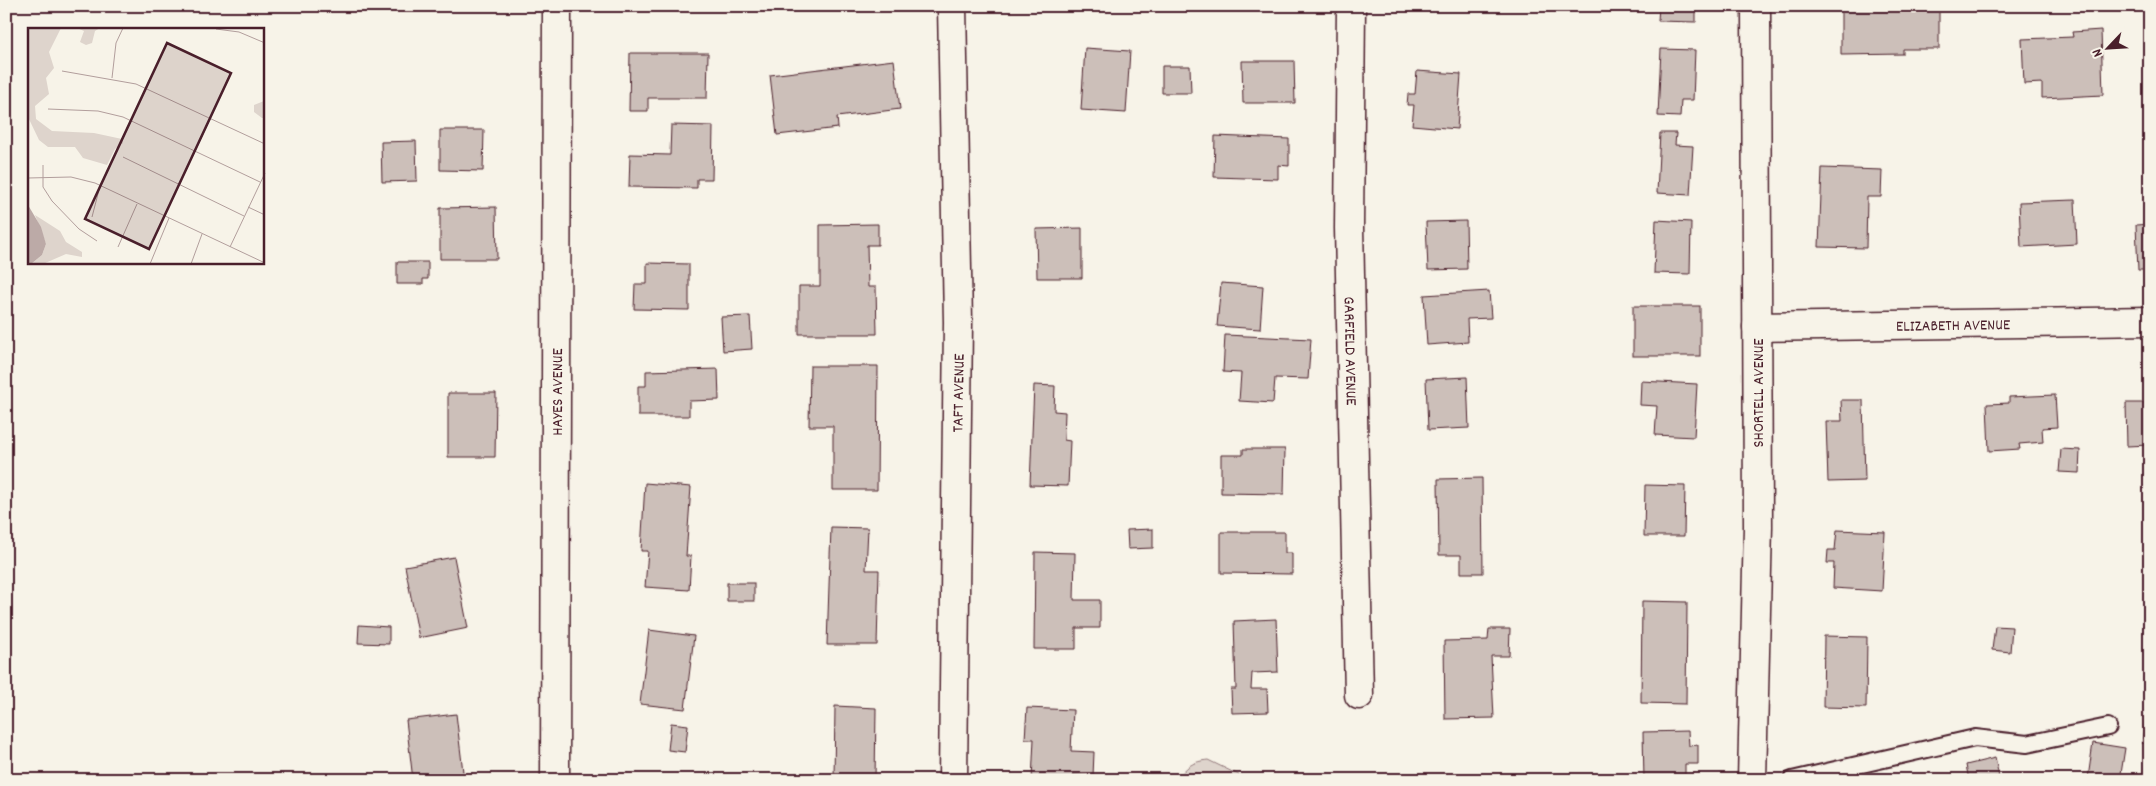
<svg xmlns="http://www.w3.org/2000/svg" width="2156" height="786" font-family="Dekko,sans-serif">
<rect width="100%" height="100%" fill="#f7f3e8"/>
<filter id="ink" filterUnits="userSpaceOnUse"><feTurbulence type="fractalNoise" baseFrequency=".02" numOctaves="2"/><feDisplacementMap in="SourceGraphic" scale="10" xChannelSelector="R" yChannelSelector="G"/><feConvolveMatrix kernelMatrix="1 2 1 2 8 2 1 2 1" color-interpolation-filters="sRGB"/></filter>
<g filter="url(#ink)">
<!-- green -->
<path fill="#ded4cc" stroke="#947a7c" d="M 1208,760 L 1249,780 L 1178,780 C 1184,767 1194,761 1208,760 Z"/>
<!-- building -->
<g fill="#ccbfb9" stroke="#4a1f2b">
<polygon points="1659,6 1696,6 1696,22 1658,21"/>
<polygon points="1939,8 1939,49 1903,49 1903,54 1841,55 1841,9"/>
<polygon points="2101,30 2103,95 2042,98 2042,83 2024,84 2022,39 2073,37 2072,32"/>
<polygon points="1085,48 1130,51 1126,113 1081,110"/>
<polygon points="1661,49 1695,50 1693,100 1681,100 1680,117 1658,116"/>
<polygon points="630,53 708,53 707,98 648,98 648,111 629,111"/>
<polygon points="894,60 900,109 837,117 838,128 777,135 770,75"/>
<polygon points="1242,61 1294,61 1295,103 1243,103"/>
<polygon points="1162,66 1190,66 1191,93 1162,93"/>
<polygon points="1417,71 1461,74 1457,129 1412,125 1414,105 1407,105 1408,94 1415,94"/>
<polygon points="671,125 713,126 712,179 697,179 697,188 629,187 630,154 670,155"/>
<polygon points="440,130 484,130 483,171 440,170"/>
<polygon points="1660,133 1676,133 1675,145 1693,146 1690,195 1657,193"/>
<polygon points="1215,136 1289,139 1289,166 1278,165 1278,179 1214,177"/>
<polygon points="416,141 417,181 382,182 381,142"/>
<polygon points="1822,168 1882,170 1881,197 1867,197 1866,248 1819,247"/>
<polygon points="2075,200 2077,244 2021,247 2019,202"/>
<polygon points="496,207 497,259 440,259 440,208"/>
<polygon points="1656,220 1691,222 1690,274 1654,273"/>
<polygon points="1466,221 1467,269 1428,270 1426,222"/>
<polygon points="878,224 878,245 867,245 868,287 876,287 877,334 799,334 799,286 820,286 820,225"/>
<polygon points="2150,224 2150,270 2138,270 2136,225"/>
<polygon points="1082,228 1082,278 1037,278 1036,229"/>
<polygon points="397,262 428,262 428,279 423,279 423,284 397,284"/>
<polygon points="647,263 689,264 689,310 634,309 635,284 647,284"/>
<polygon points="1221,283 1263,286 1260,329 1217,326"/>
<polygon points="1489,291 1491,318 1467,319 1468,342 1427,345 1424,295"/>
<rect x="1633" y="306" width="67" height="50"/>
<polygon points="750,316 752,349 723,351 721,317"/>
<polygon points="1225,335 1311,339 1308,379 1275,378 1273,403 1239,401 1241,373 1223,372"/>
<polygon points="810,366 878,366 877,490 833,490 833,426 809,426"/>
<polygon points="718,369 719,400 689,401 689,416 638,416 638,386 646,386 646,371"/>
<polygon points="1467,377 1469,428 1428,430 1426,379"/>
<polygon points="1641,381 1697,384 1694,437 1655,435 1657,406 1640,405"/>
<polygon points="1034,385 1055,386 1054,411 1065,412 1064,440 1070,441 1068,486 1030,485"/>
<polygon points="448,393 496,393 495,457 448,457"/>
<polygon points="2055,395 2057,427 2042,428 2043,442 2019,444 2020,449 1989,451 1987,404 2009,403 2009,397"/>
<polygon points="1841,400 1863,400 1865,481 1828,482 1826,421 1842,421"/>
<polygon points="2126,403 2150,403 2150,445 2127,446"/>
<polygon points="1243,449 1285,449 1284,494 1221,493 1221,455 1243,455"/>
<polygon points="2061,449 2080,450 2079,473 2059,472"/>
<polygon points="1482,478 1483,573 1461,573 1461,555 1439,555 1438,479"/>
<polygon points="645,483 691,487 686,556 691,556 689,590 645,587 648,551 641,551"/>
<polygon points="1645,485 1685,486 1684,536 1644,536"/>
<polygon points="831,527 868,528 866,570 879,570 877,645 827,645"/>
<polygon points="1153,529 1153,548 1128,549 1127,530"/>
<polygon points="1837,530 1885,532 1882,591 1833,588 1834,563 1827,563 1828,550 1835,550"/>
<polygon points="1221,532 1285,532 1285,553 1292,553 1292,574 1221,573"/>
<polygon points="1035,552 1075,553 1074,600 1100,600 1100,628 1076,628 1076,649 1034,649"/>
<polygon points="454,557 468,628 419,638 405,566"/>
<rect x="727" y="583" width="27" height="18"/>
<polygon points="1642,601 1687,602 1686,704 1641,703"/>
<polygon points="1276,619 1278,672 1252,673 1251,689 1267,689 1268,712 1232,713 1231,689 1236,689 1234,621"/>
<polygon points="359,625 389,627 389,644 358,643"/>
<polygon points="1995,626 2012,627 2010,652 1992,650"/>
<polygon points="1489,629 1510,629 1509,656 1491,656 1494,718 1445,719 1444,641 1488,640"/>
<polygon points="649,630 694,636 685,709 640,704"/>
<polygon points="1824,636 1867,637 1866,708 1823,707"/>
<polygon points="2148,695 2150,695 2150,745 2142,743"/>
<polygon points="835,706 876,708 875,780 834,780"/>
<polygon points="1027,708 1073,710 1071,751 1094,752 1093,776 1073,775 1073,780 1032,780 1034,739 1025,739"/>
<polygon points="456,714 464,780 413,780 406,720"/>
<polygon points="671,723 688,725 685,752 668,750"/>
<polygon points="1688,731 1689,746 1698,745 1698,764 1685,764 1685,780 1644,780 1643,732"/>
<polygon points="2093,743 2125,748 2120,780 2088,778"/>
<polygon points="1995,758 1999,777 1969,780 1966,765"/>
</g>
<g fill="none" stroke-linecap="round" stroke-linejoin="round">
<!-- lane casing -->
<g stroke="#4a1f2b" stroke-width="20">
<polyline id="lane" points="1792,780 1975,738 2027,744 2108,727"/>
</g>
<!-- street casing -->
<g stroke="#4a1f2b" stroke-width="31">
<g id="street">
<polyline points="952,6 958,322 953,780"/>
<path id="s1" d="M 1351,6 L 1349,228 L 1359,695"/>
<path id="s2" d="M 1757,327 L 2150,321"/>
<path id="s3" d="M 555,780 L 557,6"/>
<polyline points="1752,780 1758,526 1756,6"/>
</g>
</g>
<!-- lane -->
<use href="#lane" stroke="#f7f3e8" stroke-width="16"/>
<!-- street -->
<use href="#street" stroke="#f7f3e8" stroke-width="28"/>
</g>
</g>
<g text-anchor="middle" stroke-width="4" stroke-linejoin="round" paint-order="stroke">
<!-- street labels -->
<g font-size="16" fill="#4a1f2b" stroke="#f7f3e8">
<text dy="6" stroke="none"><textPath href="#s2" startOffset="196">ELIZABETH AVENUE</textPath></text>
<text dy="6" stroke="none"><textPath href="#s1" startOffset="345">GARFIELD AVENUE</textPath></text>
<text dy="6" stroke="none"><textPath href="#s3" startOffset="388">HAYES AVENUE</textPath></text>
<text transform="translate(957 393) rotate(-89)" y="6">TAFT AVENUE</text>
<text transform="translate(1757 393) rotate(-90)" y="6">SHORTELL AVENUE</text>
</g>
</g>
<!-- overview -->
<g transform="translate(28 28)">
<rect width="236" height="236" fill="#f7f3e8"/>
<path d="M 0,0 L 33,0 L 21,24 L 26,40 L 18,50 L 21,66 L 7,78 L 8,91 L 24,103 L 66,105 L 94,111 L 95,115 L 87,121 L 79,137 L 55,130 L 47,119 L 20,119 L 11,112 L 0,89 ZM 49,0 L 72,0 L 67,3 L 64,15 L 58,17 L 52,14 L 56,3 ZM 236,73 L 236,90 L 234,90 L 226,84 L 226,77 ZM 7,187 L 32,203 L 38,214 L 54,224 L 54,229 L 38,226 L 15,236 L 3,236 L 14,227 L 18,216 Z" fill="#ded4cc"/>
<path d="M 0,177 L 13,199 L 18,216 L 14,227 L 3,236 L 0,236 Z" fill="#bcaaa7"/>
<path fill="none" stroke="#b29e9c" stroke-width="1" d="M 188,1 L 211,4 L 237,15M 34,43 L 108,56 L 237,116M 84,50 L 88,15 L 95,0M 20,81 L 70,83 L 95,89 L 232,154M 95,129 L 216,188M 15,137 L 15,159 L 24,173 L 51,201 L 69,213M 0,150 L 43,149 L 67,155 L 237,235M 152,155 L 182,91M 220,179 L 237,187M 64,189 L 72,158M 90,219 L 109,176M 202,219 L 237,145M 122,236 L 141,190M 163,236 L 174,206"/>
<path fill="#4a1f2b" fill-opacity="0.15" stroke="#4a1f2b" stroke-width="2.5" d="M 139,15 L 203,45 L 121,221 L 57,191 Z"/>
<rect width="236" height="236" fill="none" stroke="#4a1f2b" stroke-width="2.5"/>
</g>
<!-- margin -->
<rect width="2156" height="786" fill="none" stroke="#f7f3e8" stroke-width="25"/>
<rect x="12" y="12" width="2131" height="761" fill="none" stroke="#4a1f2b" stroke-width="2" filter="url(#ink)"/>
<!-- north arrow -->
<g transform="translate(2108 48) rotate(245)" stroke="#f7f3e8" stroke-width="4" paint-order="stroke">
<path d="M0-4L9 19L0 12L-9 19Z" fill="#4a1f2b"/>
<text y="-8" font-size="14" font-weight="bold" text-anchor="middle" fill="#4a1f2b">N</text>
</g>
</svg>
